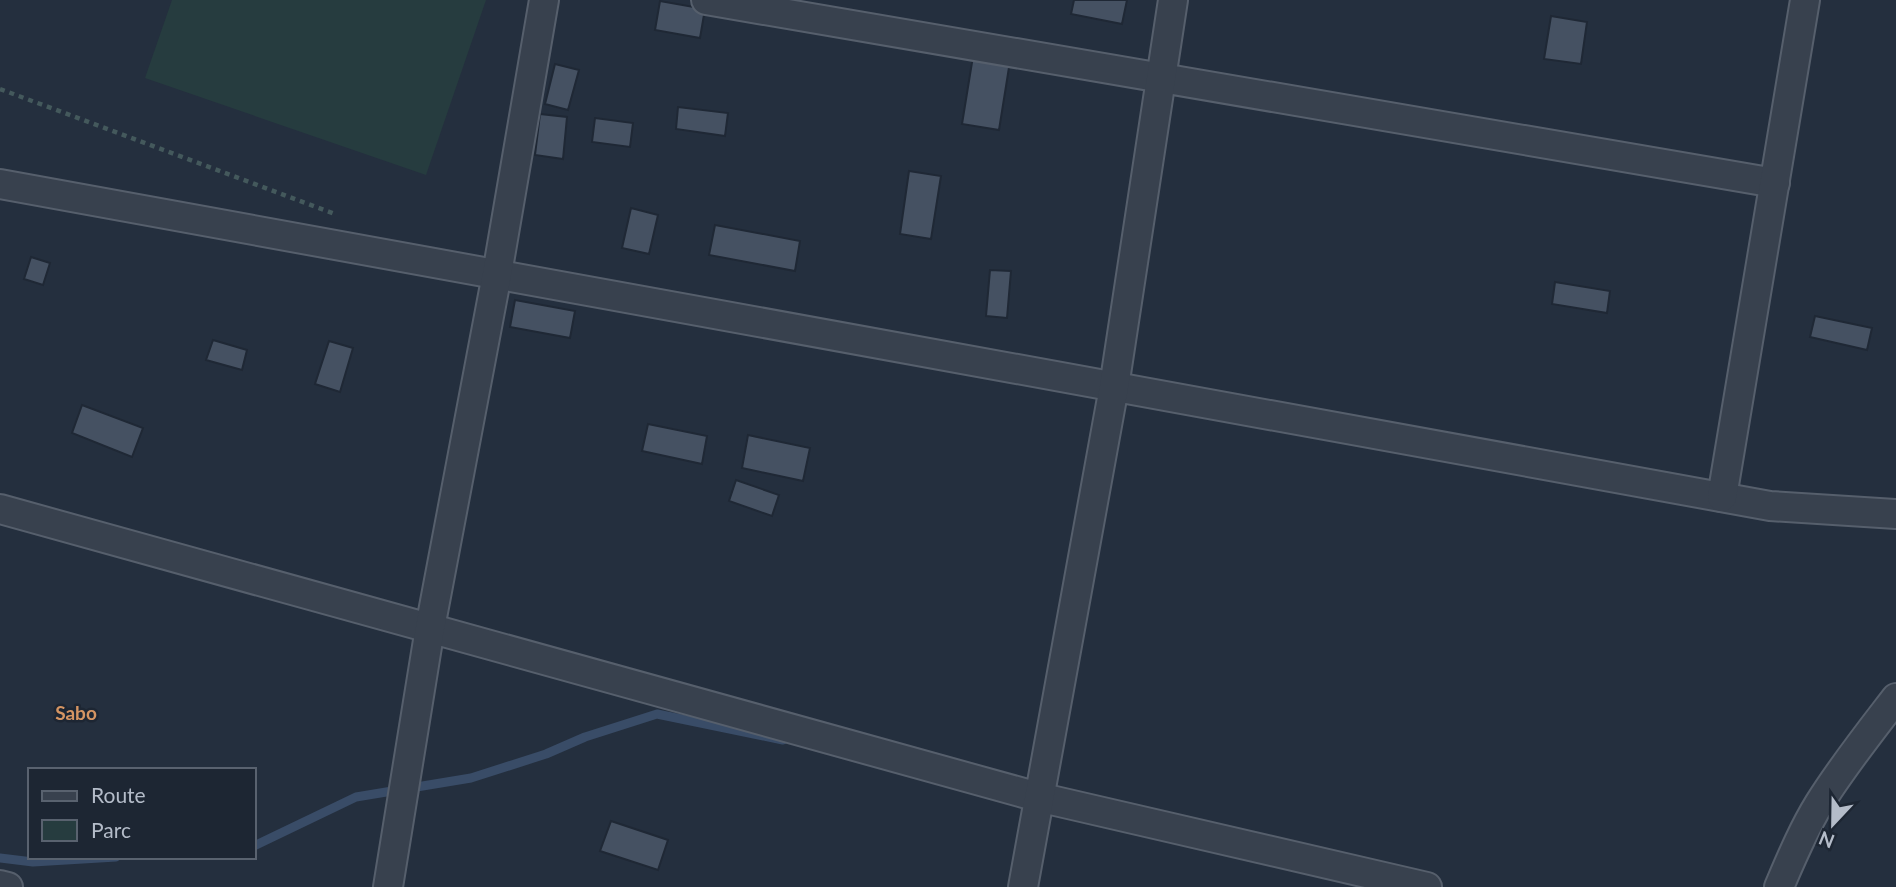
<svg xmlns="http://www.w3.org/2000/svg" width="1896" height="887" font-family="Lato,sans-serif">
<rect width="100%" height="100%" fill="#242f3e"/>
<!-- green -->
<polygon fill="#263c3f" points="172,0 486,0 426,175 145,78"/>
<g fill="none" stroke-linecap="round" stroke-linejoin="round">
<!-- stream -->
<g stroke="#394c67" stroke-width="9">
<polyline points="254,846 356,797 471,778 546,754 585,737 657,714 783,740"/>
<polyline points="0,858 33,862 116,857"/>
</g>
</g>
<!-- building -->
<g fill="#455162" stroke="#1f2835" stroke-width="2">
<polygon points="1074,0 1127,0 1122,24 1071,14"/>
<polygon points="660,1 705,9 700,38 655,30"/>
<polygon points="1551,16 1587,22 1581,64 1544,59"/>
<polygon points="974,50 1011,55 999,130 962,124"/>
<polygon points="555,64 579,70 568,110 545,104"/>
<polygon points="678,107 728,113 725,136 676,129"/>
<polygon points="540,114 567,117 563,159 535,155"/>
<polygon points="595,118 633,123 630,147 592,142"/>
<polygon points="909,171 941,176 931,239 900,234"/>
<polygon points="631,208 658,215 649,254 622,248"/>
<polygon points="715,225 800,241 795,271 709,255"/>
<polygon points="31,257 50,263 43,285 24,279"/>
<polygon points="990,270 1011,271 1007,318 986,316"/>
<polygon points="1555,282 1610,291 1607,313 1552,304"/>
<polygon points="515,300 575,311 570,338 510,327"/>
<polygon points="1815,316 1872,328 1867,350 1810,337"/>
<polygon points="213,340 247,350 242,370 206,360"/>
<polygon points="329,341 353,348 340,392 315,384"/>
<polygon points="82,405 143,428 132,457 72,433"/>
<polygon points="648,424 707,436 702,464 642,451"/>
<polygon points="748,435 810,448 803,481 742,468"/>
<polygon points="736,480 779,495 772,516 729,501"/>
<polygon points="611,821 668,840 658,870 600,851"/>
</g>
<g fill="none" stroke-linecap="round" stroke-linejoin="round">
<!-- street casing -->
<g stroke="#565f6c" stroke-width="32">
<g id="street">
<polyline points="706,0 1775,183"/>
<polyline points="0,184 1770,506 1896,514"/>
<polyline points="1722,497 1805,0"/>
<polyline points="0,509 1038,797 1427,887"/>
<polyline points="0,885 8,887"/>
<polyline points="388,887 430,628 497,274 544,0"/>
<polyline points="1023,887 1114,387 1173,0"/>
<path d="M 1779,887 C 1791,859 1803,830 1819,804 C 1842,767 1869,733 1896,698"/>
</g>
</g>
<!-- path -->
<polyline stroke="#44595c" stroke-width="4.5" stroke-dasharray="5 5" stroke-linecap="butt" points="0,89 335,214"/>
<!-- street -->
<use href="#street" stroke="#38414e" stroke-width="28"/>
</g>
<g text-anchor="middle" stroke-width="5" stroke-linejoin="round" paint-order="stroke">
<!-- neighbourhood labels -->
<g font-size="19" font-weight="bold" fill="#d59563" stroke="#1d2633">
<text x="76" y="720">Sabo</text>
</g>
</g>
<!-- legend -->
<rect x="28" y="768" width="228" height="91" fill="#1d2633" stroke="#59626f" stroke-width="2"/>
<rect x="42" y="791" width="35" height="10" fill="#38414e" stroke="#59626f" stroke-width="2"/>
<text x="91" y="803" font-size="21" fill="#b4bcc9">Route</text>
<rect x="42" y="820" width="35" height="21" fill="#263c3f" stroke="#59626f" stroke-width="2"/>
<text x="91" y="838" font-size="21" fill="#b4bcc9">Parc</text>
<!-- north arrow -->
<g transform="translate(1833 824) rotate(202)" stroke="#1d2633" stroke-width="5" paint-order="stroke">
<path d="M0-5L12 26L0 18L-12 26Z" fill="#b4bcc9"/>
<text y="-10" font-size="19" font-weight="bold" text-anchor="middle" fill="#b4bcc9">N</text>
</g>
</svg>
